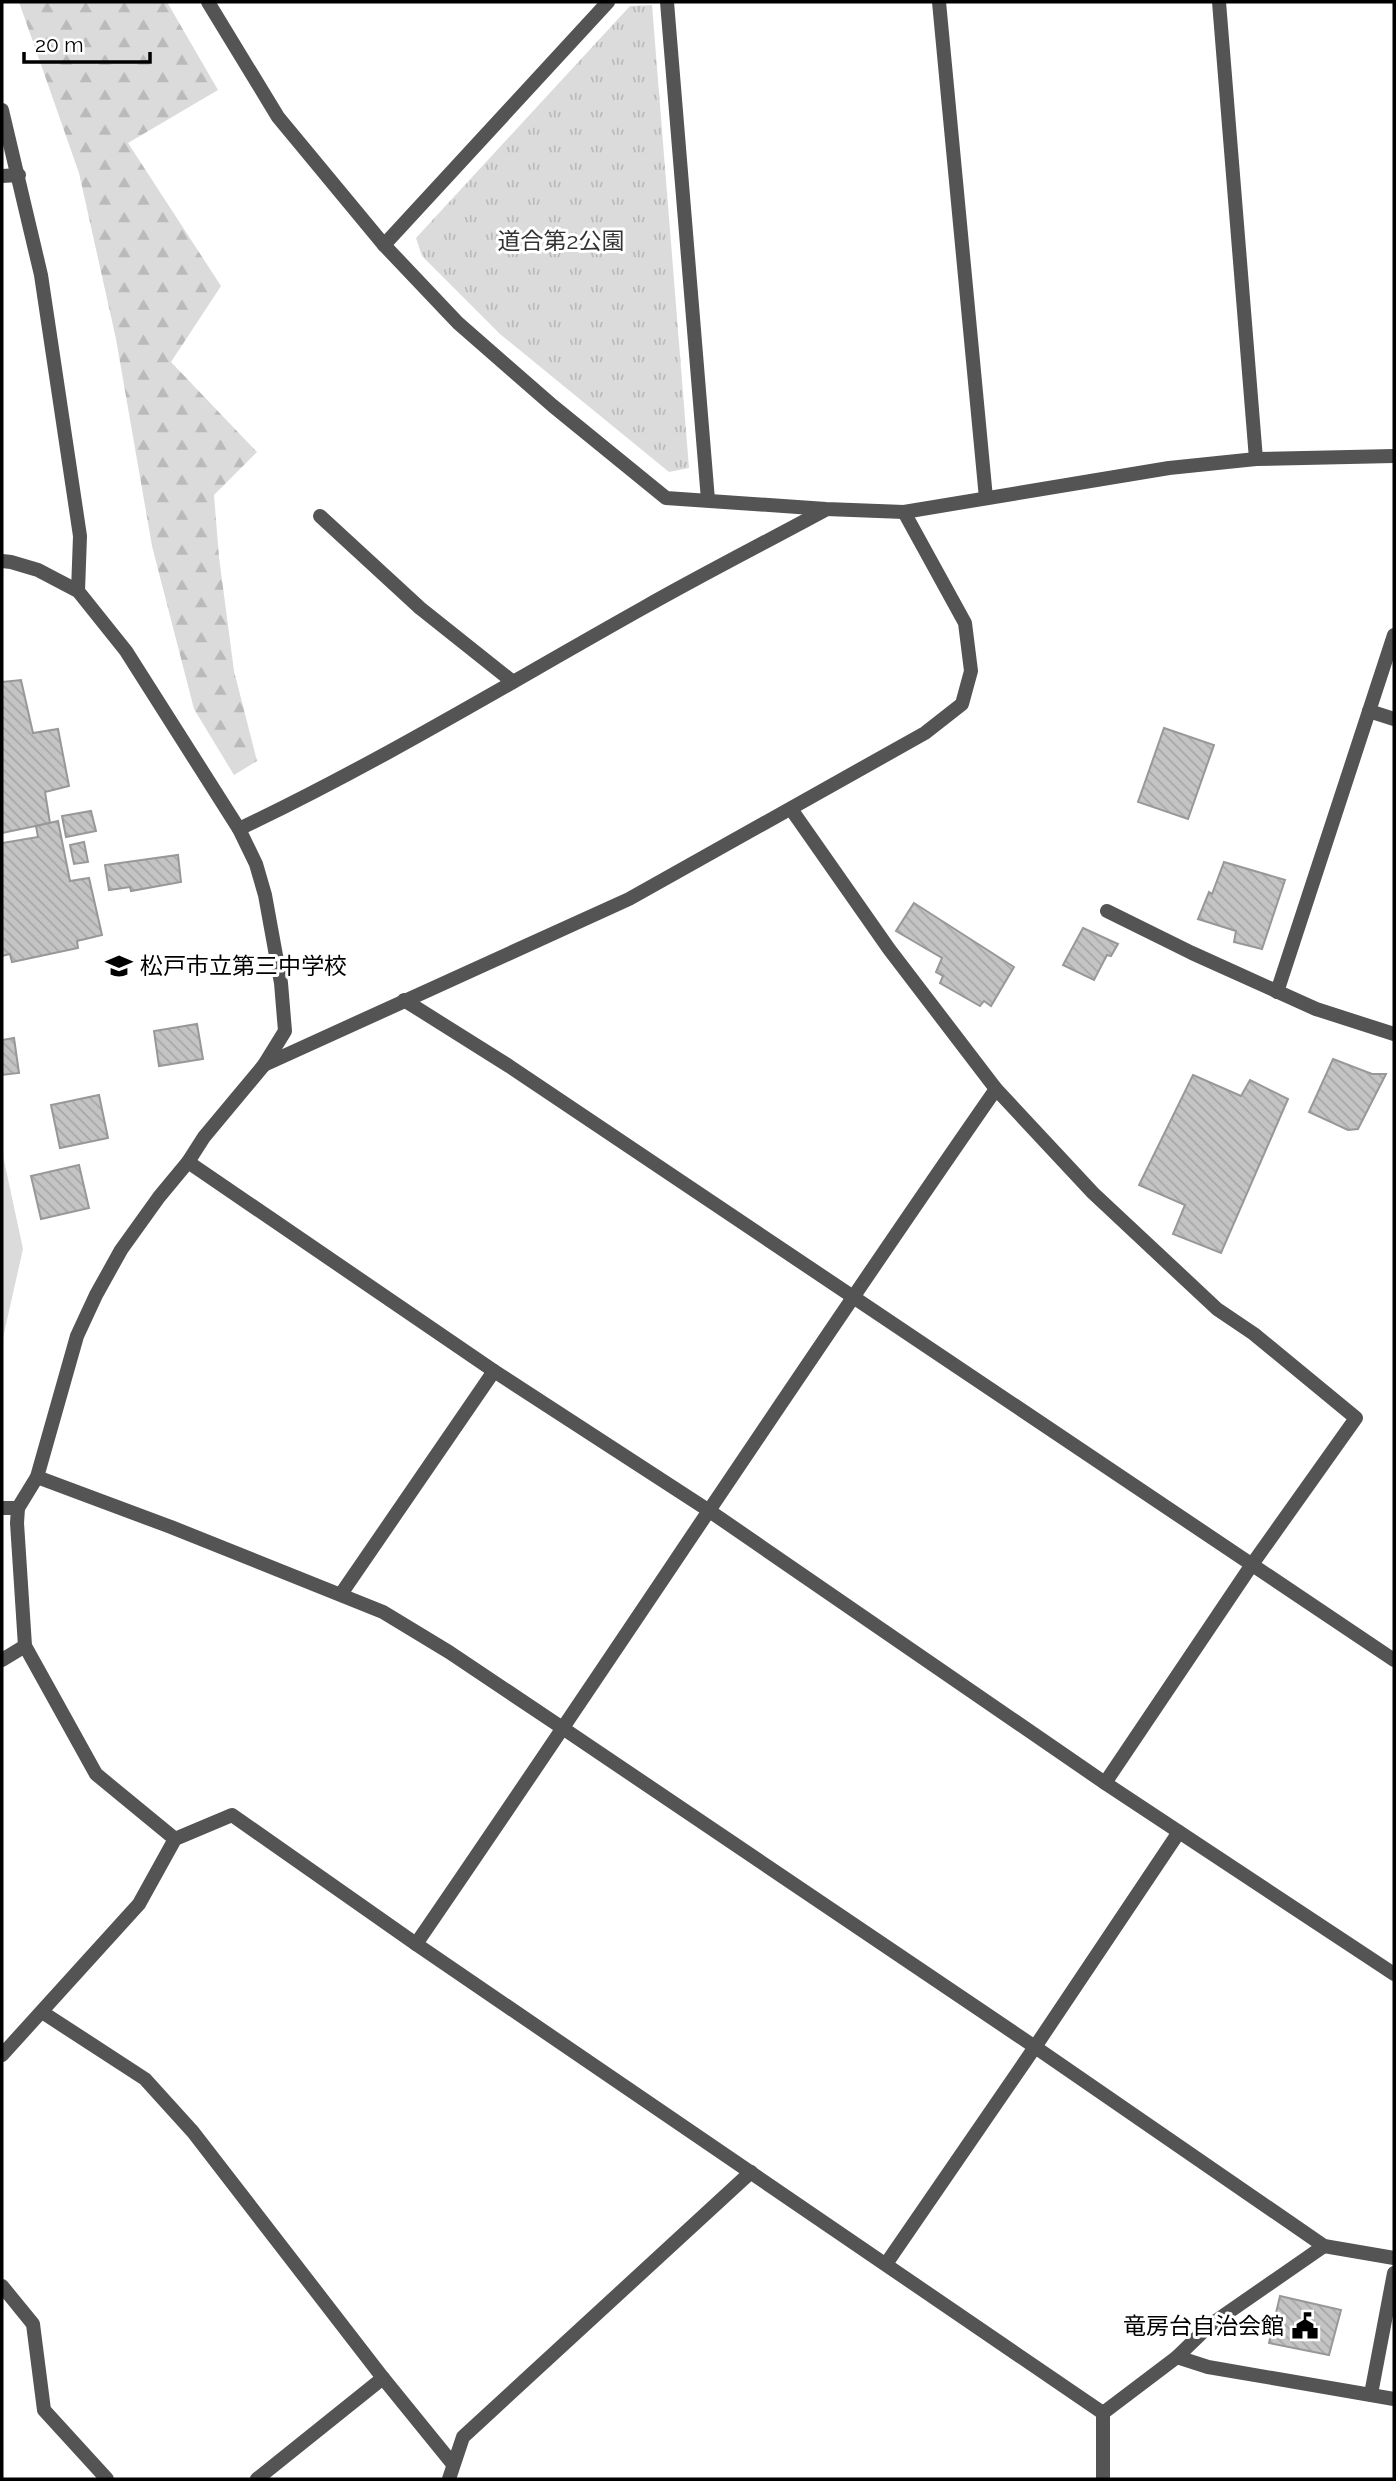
<svg xmlns="http://www.w3.org/2000/svg" width="1396" height="2481" font-family="Raleway,'Noto Sans JP',sans-serif">
<defs>
<pattern id="forest-firs" width="22" height="20" patternUnits="userSpaceOnUse" patternTransform="scale(1.75)"><rect width="22" height="20" fill="#dbdbdb"/><path d="M5 1l3.5 6h-7zM16 11l3.5 6h-7z" fill="#bababa"/></pattern>
<pattern id="park-tufts" width="24" height="20" patternUnits="userSpaceOnUse" patternTransform="scale(1.75)"><rect width="24" height="20" fill="#dbdbdb"/><path d="M3 7l-1-3M5 7V3M7 7l1-3M15 17l-1-3M17 17v-4M19 17l1-3" fill="none" stroke="#bababa"/></pattern>
<pattern id="building-back-hatch" width="6" height="6" patternUnits="userSpaceOnUse" patternTransform="scale(1.75)"><rect width="6" height="6" fill="#c4c4c4"/><path d="M-1 5l2 2M0 0l6 6M5-1l2 2" fill="none" stroke="#a7a7a7"/></pattern>
</defs>
<rect width="100%" height="100%" fill="#fff"/>
<!-- forest -->
<polygon fill="url(#forest-firs)" points="19,2 167,2 218,90 128,143 221,286 171,362 257,452 214,495 219,557 234,671 257,761 234,775 194,709 152,546 116,339 79,173"/>
<!-- park -->
<polygon fill="url(#park-tufts)" points="652,5 689,468 669,472 500,334 422,256 416,238 630,6"/>
<!-- pitch -->
<polygon fill="#dbdbdb" points="2,1151 23,1249 2,1342"/>
<!-- building -->
<g fill="url(#building-back-hatch)" stroke="#989898" stroke-width="2">
<polygon points="2,680 2,682 21,680 33,733 58,729 69,786 45,792 50,823 2,833"/>
<polygon points="1164,728 1214,745 1188,819 1138,802"/>
<polygon points="91,811 96,831 66,837 62,816"/>
<polygon points="58,821 70,881 89,878 102,935 77,941 78,948 12,962 10,954 2,956 2,843 38,837 36,826"/>
<polygon points="84,842 88,862 74,864 70,845"/>
<polygon points="178,855 181,882 131,891 130,887 109,890 105,865"/>
<polygon points="1224,862 1285,880 1262,949 1234,942 1236,931 1198,919 1209,892 1212,894"/>
<polygon points="914,903 1014,967 991,1006 984,1001 980,1006 940,983 943,976 936,972 942,958 896,931"/>
<polygon points="1083,928 1118,944 1111,956 1107,955 1094,980 1063,965"/>
<polygon points="197,1024 203,1059 159,1066 154,1031"/>
<polygon points="14,1038 19,1073 2,1075 2,1040"/>
<polygon points="1333,1059 1372,1074 1386,1074 1358,1129 1348,1130 1309,1112"/>
<polygon points="1193,1075 1241,1096 1250,1080 1288,1099 1221,1253 1173,1234 1185,1205 1139,1185"/>
<polygon points="99,1095 108,1138 60,1148 51,1105"/>
<polygon points="79,1165 89,1208 41,1219 31,1176"/>
<polygon points="1280,2296 1341,2310 1329,2355 1269,2343"/>
</g>
<g fill="none" stroke-linecap="round" stroke-linejoin="round">
<!-- service -->
<g stroke="#545454" stroke-width="14">
<polyline points="320,516 420,608 513,682"/>
<polyline points="791,809 889,949 996,1089 1093,1193 1217,1309 1254,1334 1356,1418 1253,1563 1105,1783"/>
<polyline points="2,1508 18,1508"/>
<polyline points="2,1660 25,1646"/>
<polyline points="1177,2357 1210,2325 1324,2246"/>
</g>
<!-- minor -->
<g stroke="#545454" stroke-width="14">
<polyline points="208,2 278,117 384,245 458,323 553,406 666,498 826,509 904,512 1169,468 1256,459 1394,456"/>
<polyline points="667,2 708,500"/>
<polyline points="939,2 986,498"/>
<polyline points="1219,2 1256,459"/>
<polyline points="2,110 41,275 80,536 78,591"/>
<polyline points="384,245 608,2"/>
<polyline points="2,561 11,562 38,570 78,591 126,651 239,829 256,864 265,895 281,983 285,1031 264,1065 204,1137 188,1162 159,1197 121,1250 96,1295 77,1336 37,1477 18,1508 17,1523 25,1646 96,1774 175,1839"/>
<polyline points="1369,711 1394,719"/>
<path d="M 239,829 C 378,763 509,683 643,608 C 703,574 764,543 825,510"/>
<polyline points="1107,911 1192,953 1316,1009 1394,1034"/>
<polyline points="1277,992 1394,635"/>
<polyline points="404,1000 509,1066 1394,1660"/>
<polyline points="264,1065 629,899 925,733 962,704 971,671 965,623 904,512"/>
<polyline points="188,1162 494,1371 708,1510 1105,1783 1394,1974"/>
<polyline points="37,1477 171,1527 383,1612 449,1652 564,1729 1035,2047 1324,2246 1394,2258"/>
<polyline points="341,1594 494,1371"/>
<path d="M 416,1944 C 611,1660 799,1372 996,1089"/>
<polyline points="42,2012 145,2079 193,2132 383,2378 452,2463"/>
<polyline points="2,2055 139,1904 175,1839 232,1815 416,1944 1103,2413 1103,2479"/>
<polyline points="886,2264 1035,2047 1179,1832"/>
<polyline points="2,2286 33,2324 44,2410 107,2479"/>
<polyline points="1371,2394 1394,2273"/>
<polyline points="1103,2413 1177,2357 1208,2367 1394,2399"/>
<polyline points="257,2479 383,2378"/>
<polyline points="449,2479 463,2437 751,2172"/>
</g>
<!-- tertiary -->
<polyline stroke="#545454" stroke-width="14" points="2,176 19,175"/>
</g>
<!-- icons -->
<defs>
<g id="school-bare" transform="scale(2.1)"><path d="M0-5L7-2L0 1L-7-2ZM-4 1L0 2.5L4 1V4Q0 6-4 4Z" fill="#000" stroke="#fff" stroke-width="2.5" paint-order="stroke"/></g>
<g id="civic-bare" transform="scale(2.1)"><path d="M-.6-6.5H3V-4.5H.6V-3L4-1V1h2V6H-6V1h2V-1L-.6-3ZM-1.2 2.5V6h2.4V2.5Z" fill="#000" stroke="#fff" stroke-width="2.5" paint-order="stroke"/></g>
</defs>
<g fill-rule="evenodd">
<use href="#school-bare" x="119" y="966"/>
<use href="#civic-bare" x="1305" y="2326"/>
</g>
<g text-anchor="middle" stroke-width="6" stroke-linejoin="round" paint-order="stroke">
<!-- park labels -->
<g font-size="23" fill="#323232" stroke="#fff">
<text x="561" y="249">道合第2公園</text>
</g>
<!-- poi labels -->
<g font-size="23" fill="#000" stroke="#fff" text-anchor="start">
<text x="140" y="974">松戸市立第三中学校</text>
<text x="1284" y="2334" text-anchor="end">竜房台自治会館</text>
</g>
</g>
<!-- border -->
<rect width="1396" height="2481" fill="none" stroke="#000000" stroke-width="7"/>
<!-- scale -->
<path d="M24 52v10h126v-10" fill="none" stroke="#000000" stroke-width="3.5"/>
<text x="35" y="52" font-size="21" fill="#000000" stroke="#ffffff" stroke-width="5" paint-order="stroke">20 m</text>
</svg>
